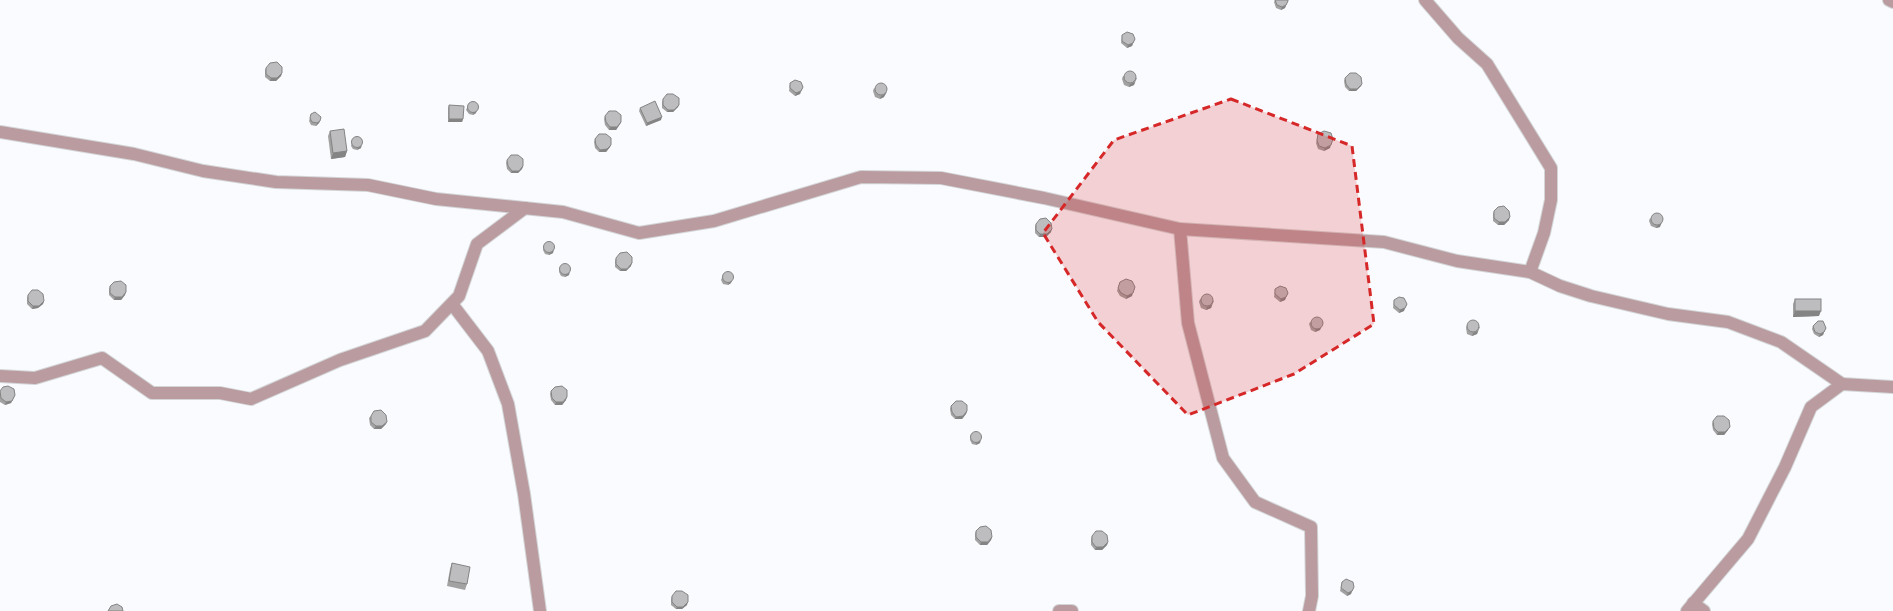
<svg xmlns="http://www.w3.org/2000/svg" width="1893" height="611" font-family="Overpass,sans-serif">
<rect width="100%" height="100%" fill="#f9fbfe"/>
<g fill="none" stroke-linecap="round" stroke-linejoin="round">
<!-- minor casing -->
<g stroke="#d3d5d7" stroke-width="14">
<g id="minor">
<polyline points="1425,0 1458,38 1487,64 1551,168 1551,200 1544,233 1530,272"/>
<polyline points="1889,0 1893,2"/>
<polyline points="0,132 134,154 203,171 276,182 368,185 436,199 563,212 639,233 714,221 861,177 941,178 1044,198 1180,229 1384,242 1457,261 1530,272 1560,286 1591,296 1668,314 1728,322 1781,342 1842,384"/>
<polyline points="1180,229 1188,323 1223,458 1255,502 1311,527 1312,596 1309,611"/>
<polyline points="452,304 488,351 508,404 524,494 540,611"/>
<polyline points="0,376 35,378 102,358 152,393 220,393 251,399 340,360 425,331 459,296 477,244 525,208"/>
<polyline points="1693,603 1704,611"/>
<polyline points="1059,611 1072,611"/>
<polyline points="1687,611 1748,539 1785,467 1811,407 1842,384 1893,387"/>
</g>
</g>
<!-- minor -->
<use href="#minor" stroke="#ba9ca0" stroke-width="12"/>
</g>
<!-- wall -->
<g fill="#a3a2a3">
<polygon points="1275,0 1288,1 1285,8 1281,10 1276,8 1274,2"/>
<polygon points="1122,35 1135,39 1132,46 1127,48 1121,43"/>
<polygon points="266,68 282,73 281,76 276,81 270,81 265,77 265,70"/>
<polygon points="1123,76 1137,78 1134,85 1129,87 1124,85 1122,79"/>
<polygon points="1345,78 1362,84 1361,86 1356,91 1349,91 1345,87 1344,81"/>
<polygon points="790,83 803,87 800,94 795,96 789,91"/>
<polygon points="874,88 884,97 880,99 875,97 873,91"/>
<polygon points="663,99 679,105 678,107 673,112 667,112 662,108 662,102"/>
<polygon points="469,103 476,113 473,115 469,114 466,110"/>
<polygon points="449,105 463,119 462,122 448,122 448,108"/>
<polygon points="640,108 661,120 646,126 639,111"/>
<polygon points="311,114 320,121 319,123 316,126 311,125 309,121"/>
<polygon points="605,116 621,122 620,124 616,130 609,130 605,125 604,119"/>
<polygon points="330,131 347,151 345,157 331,159 328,136"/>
<polygon points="1318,134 1330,148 1324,151 1318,149 1316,143"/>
<polygon points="353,139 361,148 357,150 353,149 351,146"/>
<polygon points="595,139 611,145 610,147 606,152 599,152 595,148 594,142"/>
<polygon points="507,160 523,166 522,169 518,173 511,173 507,169 506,163"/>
<polygon points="1494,211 1509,220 1504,225 1498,225 1493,221 1493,214"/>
<polygon points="1650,218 1660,227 1656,228 1651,226 1649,221"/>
<polygon points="1036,224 1051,232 1046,237 1039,237 1035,233 1035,226"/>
<polygon points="545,243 553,253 549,255 545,254 543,250"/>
<polygon points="616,258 631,266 626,271 620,271 615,267 615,261"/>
<polygon points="561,266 569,275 565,277 561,276 559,272"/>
<polygon points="724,273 732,280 731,283 728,285 723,284 721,280"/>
<polygon points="1120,282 1132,296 1126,299 1120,296 1117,291"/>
<polygon points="110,286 125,295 121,300 114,300 109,295 109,289"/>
<polygon points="1275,289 1288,293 1285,300 1280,302 1274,297"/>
<polygon points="28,295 44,301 43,304 38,308 32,309 27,304 27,298"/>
<polygon points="1200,299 1214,301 1211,308 1206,310 1201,308 1199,302"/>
<polygon points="1795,299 1819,316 1793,317 1793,304"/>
<polygon points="1394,300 1404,311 1399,313 1393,308"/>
<polygon points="1310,322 1323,323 1320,330 1315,332 1311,330 1309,324"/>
<polygon points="1467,325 1480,327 1477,334 1472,336 1467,334 1466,328"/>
<polygon points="1813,326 1826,328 1823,335 1819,337 1814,334 1812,329"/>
<polygon points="0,391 15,395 11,403 5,405 0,402"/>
<polygon points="551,391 566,400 562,405 555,405 551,400 550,394"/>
<polygon points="951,406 967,411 966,414 962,419 955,419 951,415 950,409"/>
<polygon points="371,416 386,424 381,429 374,429 370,425 369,418"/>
<polygon points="1713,421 1728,430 1724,435 1717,435 1713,430 1712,424"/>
<polygon points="972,433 980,443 976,445 972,444 970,440"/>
<polygon points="976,531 992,537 991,540 987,545 980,545 975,540 975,534"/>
<polygon points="1092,536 1108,542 1107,545 1102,550 1095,550 1091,545 1091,539"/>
<polygon points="452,563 467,584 465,590 447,586 450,569"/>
<polygon points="1342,582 1351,594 1347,596 1340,591"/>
<polygon points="672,596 687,605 682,609 676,609 671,605 671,599"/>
</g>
<!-- shaded-wall -->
<g fill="#848485">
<polygon points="1286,5 1285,8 1281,10 1282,7"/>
<polygon points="1133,43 1132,46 1127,48 1128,45"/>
<polygon points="282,73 281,76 276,81 270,81 271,78"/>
<polygon points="1135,82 1134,85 1129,87 1130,84"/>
<polygon points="1362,84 1361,86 1356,91 1349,91 1350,89"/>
<polygon points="801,91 800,94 795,96 796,93"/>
<polygon points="887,92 884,97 880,99 881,96"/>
<polygon points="679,105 678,107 673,112 667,112 668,110"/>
<polygon points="477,110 476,113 473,115 474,112"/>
<polygon points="662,117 661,120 646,126 647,123"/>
<polygon points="449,119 463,119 462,122 448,122"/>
<polygon points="320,121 319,123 316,126 317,123"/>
<polygon points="621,122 620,124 616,130 609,130 610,127"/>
<polygon points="362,145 361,148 357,150 358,148"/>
<polygon points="611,145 610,147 606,152 599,152 600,150"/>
<polygon points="1331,145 1330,148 1324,151 1325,148"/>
<polygon points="347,151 345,157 331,159 333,153"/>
<polygon points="523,166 522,169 518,173 511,173 512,171"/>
<polygon points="1510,217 1509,220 1504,225 1498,225 1499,222"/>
<polygon points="1662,222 1660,227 1656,228 1657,226"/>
<polygon points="1052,229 1051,232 1046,237 1039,237 1040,234"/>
<polygon points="554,250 553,253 549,255 550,252"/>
<polygon points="632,263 631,266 626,271 620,271 621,269"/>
<polygon points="570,272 569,275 565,277 566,275"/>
<polygon points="732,280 731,283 728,285 729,282"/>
<polygon points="126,292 125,295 121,300 114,300 115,297"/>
<polygon points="1133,293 1132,296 1126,299 1127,296"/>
<polygon points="1286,297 1285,300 1280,302 1281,299"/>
<polygon points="44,301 43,304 38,308 32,309 33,306"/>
<polygon points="1407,304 1404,311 1399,313 1400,310"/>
<polygon points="1212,305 1211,308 1206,310 1207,307"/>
<polygon points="1795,311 1821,311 1819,316 1793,317"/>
<polygon points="1321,327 1320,330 1315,332 1316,329"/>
<polygon points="1478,331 1477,334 1472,336 1473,333"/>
<polygon points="1824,332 1823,335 1819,337 1820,334"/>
<polygon points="15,395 11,403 5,405 6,402"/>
<polygon points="567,397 566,400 562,405 555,405 556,402"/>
<polygon points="967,411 966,414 962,419 955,419 956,417"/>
<polygon points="387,422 386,424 381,429 374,429 376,426"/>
<polygon points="1730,427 1728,430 1724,435 1717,435 1718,432"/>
<polygon points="981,440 980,443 976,445 977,442"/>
<polygon points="992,537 991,540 987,545 980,545 981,542"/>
<polygon points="1108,542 1107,545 1102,550 1095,550 1096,547"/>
<polygon points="1354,587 1351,594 1347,596 1348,593"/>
<polygon points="688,602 687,605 682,609 676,609 677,607"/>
</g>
<!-- building -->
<g fill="#bdbcbe" stroke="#848485">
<polygon points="1275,0 1288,0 1288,1 1286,5 1282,7 1277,5"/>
<polygon points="1127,32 1133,34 1135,39 1133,43 1128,45 1122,41 1122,35"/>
<polygon points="277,62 282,67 282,73 277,78 271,78 266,74 266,68 270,63"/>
<circle cx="1130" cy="77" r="6"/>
<polygon points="1350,73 1356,73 1361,77 1362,84 1357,89 1350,89 1346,84 1345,78"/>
<polygon points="795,80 801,82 803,87 801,91 796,93 790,88 790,83"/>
<circle cx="881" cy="89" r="6"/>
<polygon points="667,94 673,94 679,98 679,105 674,110 668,110 663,105 663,99"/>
<polygon points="655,101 662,117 647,123 640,108"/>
<circle cx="473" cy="107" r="5.5"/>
<polygon points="449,105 464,106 463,119 449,119"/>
<polygon points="609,111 616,111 621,115 621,122 617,127 610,127 606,122 605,116"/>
<polygon points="315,112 321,117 320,121 317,123 312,122 310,118 311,114"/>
<polygon points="344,129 347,151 333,153 330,131"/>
<polygon points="1324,131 1331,133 1333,139 1331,145 1325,148 1319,146 1317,140 1318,134"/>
<polygon points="599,134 606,134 611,138 611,145 607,149 600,150 596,145 595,139"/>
<circle cx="357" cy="142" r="5.5"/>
<polygon points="511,155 518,155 523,159 523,166 519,171 512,171 508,166 507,160"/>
<polygon points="1504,206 1509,211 1510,217 1505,222 1499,222 1494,218 1494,211 1498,207"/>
<circle cx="1657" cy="219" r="6"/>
<polygon points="1046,218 1051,223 1052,229 1047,234 1040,234 1036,230 1036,224 1040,219"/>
<circle cx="549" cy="247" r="5.5"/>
<polygon points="627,252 632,257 632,263 627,269 621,269 616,264 616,258 620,253"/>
<circle cx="565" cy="269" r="5.5"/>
<circle cx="728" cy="277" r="5.5"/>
<polygon points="1126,279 1132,281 1135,287 1133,293 1127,296 1121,293 1118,288 1120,282"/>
<polygon points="121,281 126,285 126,292 122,297 115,297 110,293 110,286 114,282"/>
<polygon points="1280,286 1286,288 1288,293 1286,297 1281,299 1275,294 1275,289"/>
<polygon points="32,290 38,290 43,294 44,301 39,306 33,306 28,301 28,295"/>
<circle cx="1207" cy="300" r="6"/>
<polygon points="1399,297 1404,298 1407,304 1405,308 1400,310 1394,305 1394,300"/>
<rect x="1795" y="299" width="26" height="12"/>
<circle cx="1317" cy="323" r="6"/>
<circle cx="1473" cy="326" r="6"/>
<polygon points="1818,321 1823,321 1826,328 1824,332 1820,334 1815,332 1813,326"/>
<polygon points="8,386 14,389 15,395 12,401 6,402 1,398 0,391 3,387"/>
<polygon points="562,386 567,390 567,397 563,402 556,402 552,398 551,391 555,387"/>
<polygon points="956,401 962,401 967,405 967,411 963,416 956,417 952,412 951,406"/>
<polygon points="381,410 386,415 387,422 382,426 376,426 371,422 371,416 374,411"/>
<polygon points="1717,416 1724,416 1729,420 1730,427 1725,432 1718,432 1714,428 1713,421"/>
<circle cx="976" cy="437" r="5.5"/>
<polygon points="986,526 991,530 992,537 988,542 981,542 976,537 976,531 980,527"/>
<polygon points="1096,531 1102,531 1107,535 1108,542 1103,547 1096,547 1092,542 1092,536"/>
<polygon points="452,563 470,567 467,584 449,581"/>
<polygon points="1346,579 1353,582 1354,587 1352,591 1348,593 1341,588 1342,582"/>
<polygon points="676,591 682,591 688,595 688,602 683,607 677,607 672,602 672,596"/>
<polygon points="117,604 122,607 123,611 108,611 111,606"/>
</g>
<!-- marked area -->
<path fill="#d62828" fill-opacity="0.2" stroke="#d62828" stroke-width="3" stroke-dasharray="8 5" stroke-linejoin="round" d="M 1231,99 L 1352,146 L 1374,324 L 1294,374 L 1188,415 L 1098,322 L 1043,233 L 1114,140 Z"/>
</svg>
